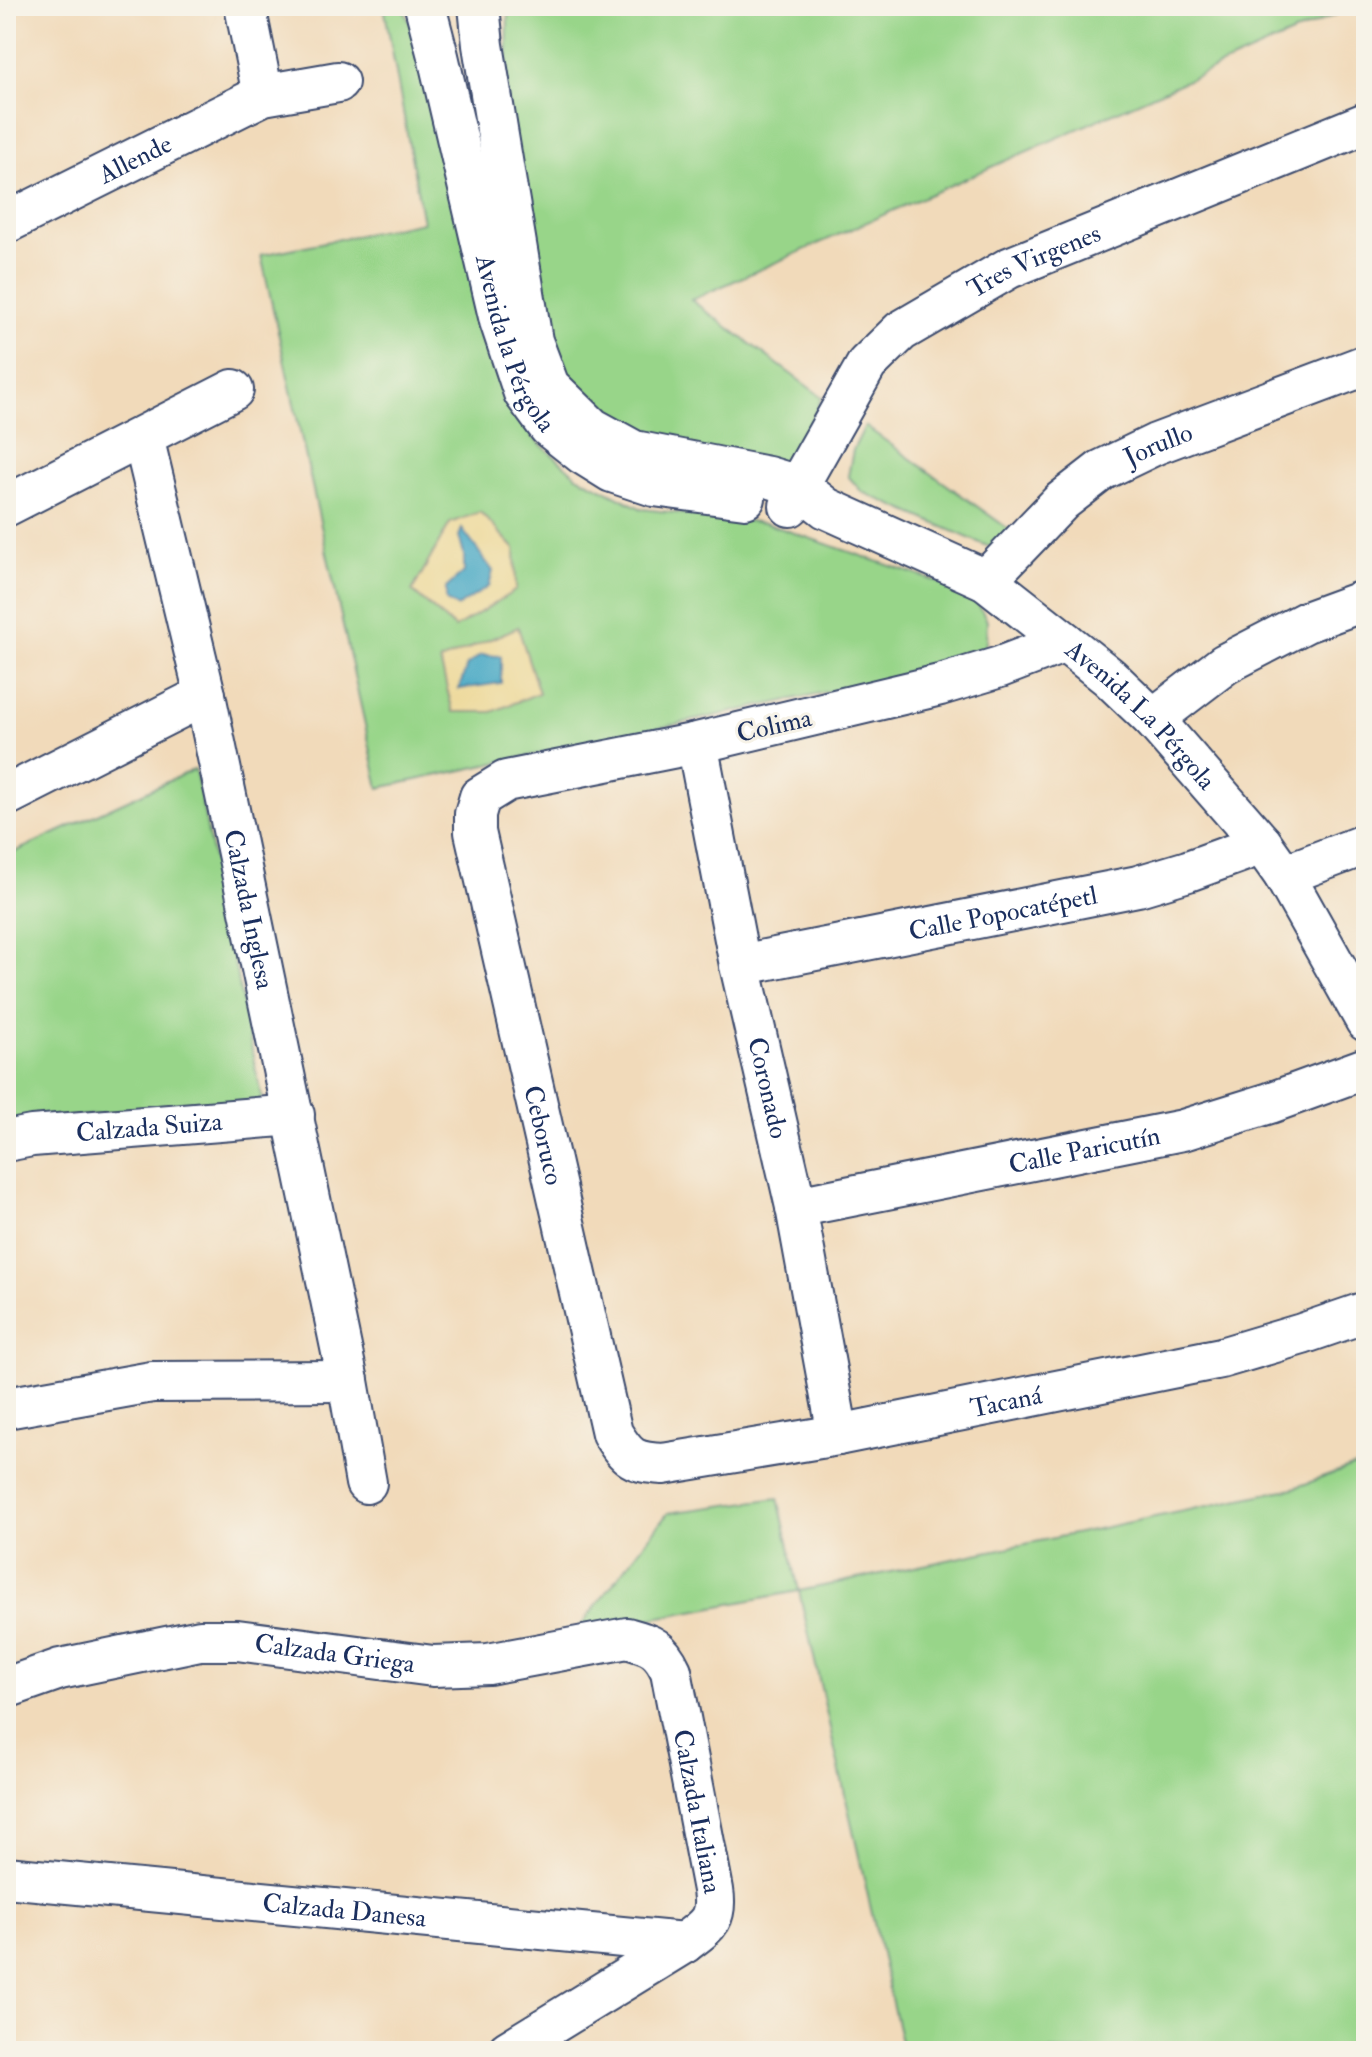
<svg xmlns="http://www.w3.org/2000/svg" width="1372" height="2057" font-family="'IM FELL Double Pica',serif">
<rect width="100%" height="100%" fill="#f7f3e8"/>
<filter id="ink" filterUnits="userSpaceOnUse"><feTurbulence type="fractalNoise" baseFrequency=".0125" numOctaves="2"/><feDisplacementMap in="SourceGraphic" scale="16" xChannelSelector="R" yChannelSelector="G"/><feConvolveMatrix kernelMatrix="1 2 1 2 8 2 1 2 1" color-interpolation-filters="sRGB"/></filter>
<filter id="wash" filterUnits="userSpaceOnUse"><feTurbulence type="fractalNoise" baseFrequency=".006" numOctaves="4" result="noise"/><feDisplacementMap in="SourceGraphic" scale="32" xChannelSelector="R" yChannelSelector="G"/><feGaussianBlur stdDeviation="1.8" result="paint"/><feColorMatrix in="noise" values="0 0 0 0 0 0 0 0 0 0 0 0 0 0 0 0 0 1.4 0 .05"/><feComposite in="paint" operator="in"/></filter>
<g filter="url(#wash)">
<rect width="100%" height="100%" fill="#f1daba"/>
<!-- green -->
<g fill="#98d589" stroke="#5a8274" stroke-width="2">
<polygon points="384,6 402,6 442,91 532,437 577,476 642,509 765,523 973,594 987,621 986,643 975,660 379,788 261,255 423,222"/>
<polygon points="508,6 1355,6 691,300 822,397 795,460 775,465 634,439 565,382 549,346 507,98"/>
<polygon points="865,426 1017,535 1002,544 987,546 862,492 848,476 853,450"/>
<polygon points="195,769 262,1100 6,1123 6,856"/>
<polygon points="1366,1462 1366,2051 903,2051 799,1591 575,1633 668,1513 778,1498 799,1591 1294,1488"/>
</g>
<!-- sand -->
<g fill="#eeda9e" stroke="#84847e" stroke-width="2">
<polygon points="480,512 515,549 516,590 455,628 412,591 450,523"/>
<polygon points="518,627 539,693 492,712 453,712 440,661"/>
</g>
<!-- water -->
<g fill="#46a8c5" stroke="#306c92" stroke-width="2">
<polygon points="462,529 493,571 489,586 457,607 446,601 446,588 464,572 464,555 459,536"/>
<polygon points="481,655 501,656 501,683 459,689 467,665"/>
</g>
</g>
<g filter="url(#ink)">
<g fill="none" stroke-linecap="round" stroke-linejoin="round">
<!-- minor casing -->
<g stroke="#3b496c" stroke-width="44">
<g id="minor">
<polyline points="245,6 263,95"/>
<path id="s1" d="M 425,6 L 438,56 L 500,321 L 524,393 L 549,427 L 583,454 L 612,472 L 654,486 L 745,498"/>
<path id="s2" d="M 479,6 L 483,45 L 532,341 L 549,386 L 592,428 L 634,451 L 768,477 L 798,486 L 826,508 L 986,580 L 1065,642 L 1109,677 L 1153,719 L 1262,844 L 1284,875 L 1366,1021"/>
<path id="s3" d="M 6,223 L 263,95 L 338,82"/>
<path id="s4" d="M 143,437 L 205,695 L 348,1381 L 366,1483"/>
<polyline points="6,506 233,390"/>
<path id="s5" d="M 790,506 L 798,486 L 867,364 L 901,331 L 1009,268 L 1366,123"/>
<path id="s6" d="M 986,580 L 1062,501 L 1102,470 L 1156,444 L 1366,365"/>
<path id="s7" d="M 1065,642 L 1000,667 L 940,685 L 697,743 L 506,781 L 480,797 L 475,814 L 475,832 L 612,1433 C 628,1459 633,1462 663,1464 L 838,1435 L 1221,1358 L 1302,1334 L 1366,1312"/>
<polyline points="1153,719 1225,664 1306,622 1366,600"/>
<path id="s8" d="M 697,743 L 740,965 L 796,1207 L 838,1435"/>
<polyline points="6,796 205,695"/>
<polyline points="1284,875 1366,844"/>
<path id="s9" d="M 740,965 L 1138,886 L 1188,871 L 1262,844"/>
<path id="s10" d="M 6,1141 L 32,1136 L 294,1115"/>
<path id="s11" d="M 796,1207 L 1183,1130 L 1270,1103 L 1366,1068"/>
<polyline points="6,1408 152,1382 348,1381"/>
<path id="s12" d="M 6,1688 L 60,1669 L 200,1640 L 237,1640 L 433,1666 L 488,1664 L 627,1638 C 651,1645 660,1647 671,1671 L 713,1890 C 718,1921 706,1926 684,1943 L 508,2051"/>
<path id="s13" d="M 6,1877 L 684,1943"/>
</g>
</g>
<!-- minor -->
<use href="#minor" stroke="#fff" stroke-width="40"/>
</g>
</g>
<g text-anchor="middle" stroke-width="6" stroke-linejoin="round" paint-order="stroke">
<!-- street labels -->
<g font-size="26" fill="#1b2f5e" stroke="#f7f3e8">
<text dy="9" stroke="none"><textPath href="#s3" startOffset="144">Allende</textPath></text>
<text dy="9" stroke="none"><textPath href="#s5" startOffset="360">Tres Virgenes</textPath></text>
<text dy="9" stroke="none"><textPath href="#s1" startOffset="350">Avenida la Pérgola</textPath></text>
<text dy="9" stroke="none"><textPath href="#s6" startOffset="222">Jorullo</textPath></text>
<text dy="9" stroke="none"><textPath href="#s2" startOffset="1080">Avenida La Pérgola</textPath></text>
<text transform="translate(774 725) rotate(-13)" y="9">Colima</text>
<text dy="9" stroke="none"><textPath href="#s4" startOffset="484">Calzada Inglesa</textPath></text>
<text dy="9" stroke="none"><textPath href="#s9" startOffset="268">Calle Popocatépetl</textPath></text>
<text dy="9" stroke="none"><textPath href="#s8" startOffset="352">Coronado</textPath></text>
<text dy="9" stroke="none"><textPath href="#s10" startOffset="144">Calzada Suiza</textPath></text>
<text dy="9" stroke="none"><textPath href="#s7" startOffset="954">Ceboruco</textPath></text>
<text dy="9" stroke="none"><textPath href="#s11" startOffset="294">Calle Paricutín</textPath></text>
<text dy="9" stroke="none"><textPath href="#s7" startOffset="1672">Tacaná</textPath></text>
<text dy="9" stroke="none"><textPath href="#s12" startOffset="336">Calzada Griega</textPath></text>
<text dy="9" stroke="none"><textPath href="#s12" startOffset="832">Calzada Italiana</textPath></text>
<text dy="9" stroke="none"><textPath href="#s13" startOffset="340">Calzada Danesa</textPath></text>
</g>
</g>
<!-- margin -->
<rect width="1372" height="2057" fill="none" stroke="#f7f3e8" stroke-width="32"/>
</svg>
